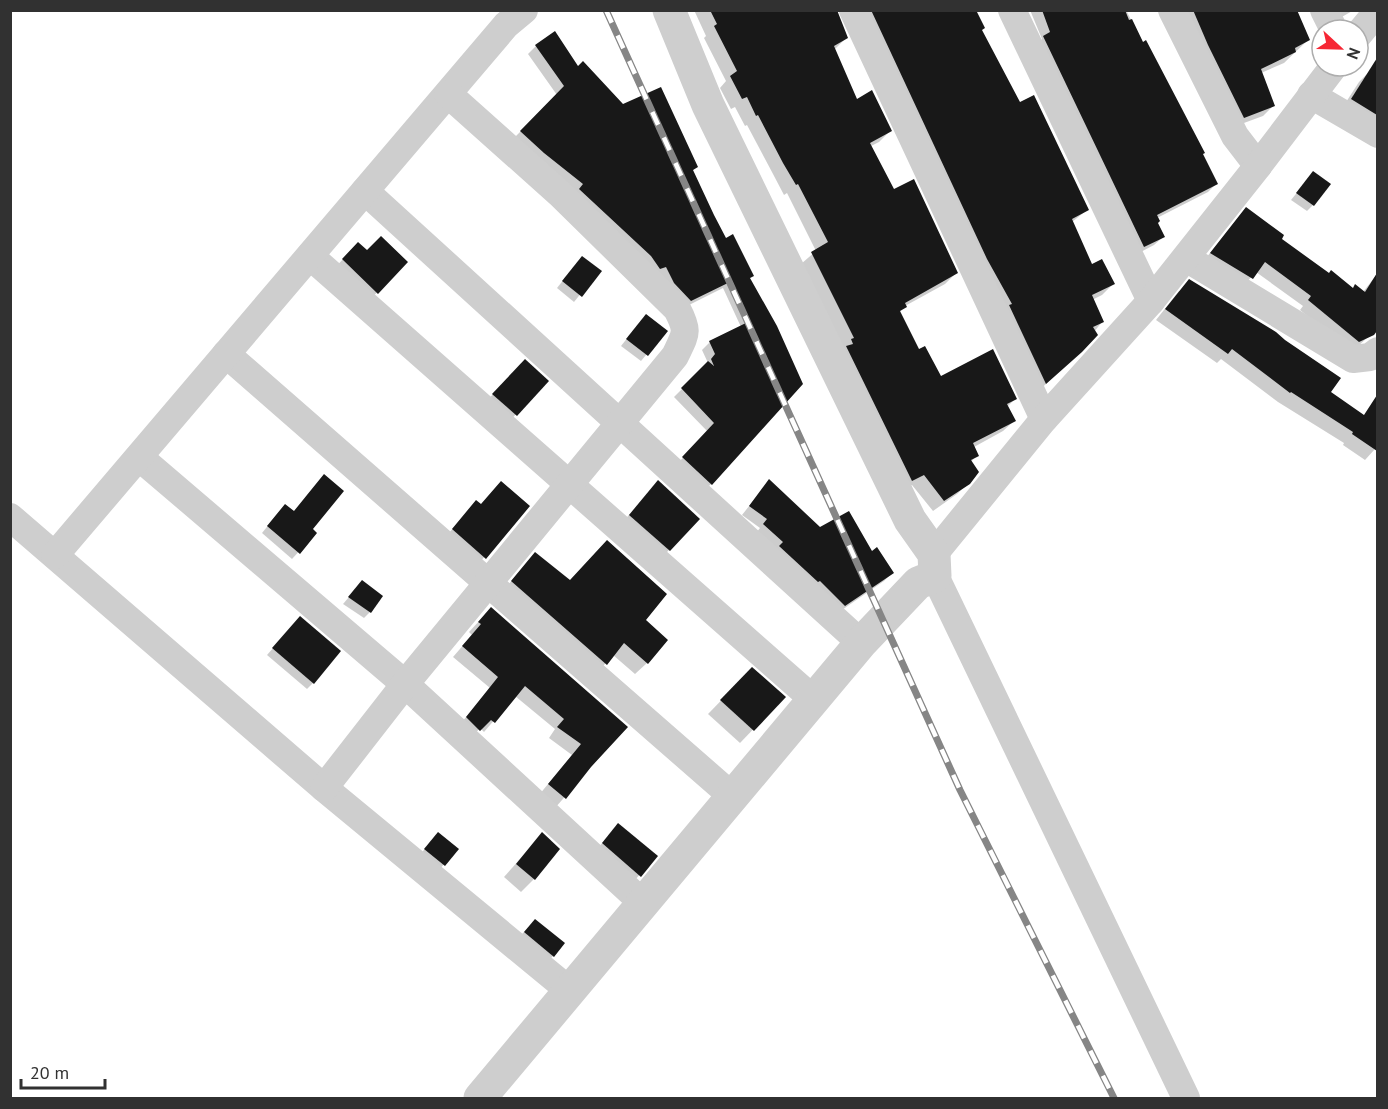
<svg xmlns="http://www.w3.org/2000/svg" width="1388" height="1109" font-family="'PT Sans',sans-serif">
<rect width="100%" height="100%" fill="#fff"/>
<!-- shadow -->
<g fill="#0003">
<polygon points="694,10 836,10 846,38 834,50 856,101 890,131 879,142 871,146 894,191 956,273 945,284 905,306 899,313 918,351 940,378 1015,399 1007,407 1014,421 1003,431 974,447 977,455 971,462 969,483 957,494 933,511 912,485 901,491 801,264 816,251 787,193 784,195 773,174 747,125 745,126 735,107 731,109 720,88 726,81 704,38 706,36"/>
<polygon points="854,10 974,10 981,31 1019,104 1087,210 1072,222 1091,266 1113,284 1102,295 1092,300 1102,322 1069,363 1035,394"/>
<polygon points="1030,10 1126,10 1216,184 1208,192 1157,218 1156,223 1163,237 1154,245 1135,255 1035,46 1042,39"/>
<polygon points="1177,10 1293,10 1308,40 1284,63 1261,73 1274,105 1263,116 1233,127"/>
<polygon points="1328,10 1354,10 1333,22"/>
<polygon points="536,46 578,68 696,167 692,171 725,240 752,276 749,279 776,326 711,484 703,492 675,466 708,432 674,397 708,363 702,350 710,342 741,327 723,288 683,308 513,139 557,95 528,54"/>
<polygon points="1372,69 1378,72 1378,126 1339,113 1359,82"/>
<polygon points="1313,173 1313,205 1307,211 1291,200"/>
<polygon points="1237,219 1280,239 1352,289 1363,292 1378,273 1378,322 1368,337 1357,347 1349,350 1300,310 1303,306 1256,272 1242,287 1202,263"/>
<polygon points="367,252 406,262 364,306 330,273 345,257"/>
<polygon points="576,264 599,271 574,302 557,288"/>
<polygon points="1179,291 1378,426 1378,445 1375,449 1365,460 1343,445 1344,443 1278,402 1221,359 1217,363 1156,320"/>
<polygon points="640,322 666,331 641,361 621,346"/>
<polygon points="512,374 547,381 503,428 480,408"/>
<polygon points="769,481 820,529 892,573 884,581 836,614 756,533 760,528 742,515"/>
<polygon points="645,496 669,550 656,563 617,529"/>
<polygon points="480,506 528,507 472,571 440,543 464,516"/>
<polygon points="279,512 315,534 292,559 262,533"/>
<polygon points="535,554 570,581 644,621 647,663 635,674 613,655 595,675 501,593"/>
<polygon points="362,582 370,612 364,618 343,604"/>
<polygon points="481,619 626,727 555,808 539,795 572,755 549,738 555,729 515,696 484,732 480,728 469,740 457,728 490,688 453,657 472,635 469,632"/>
<polygon points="294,624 313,683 307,689 267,655"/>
<polygon points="739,682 784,697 740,743 708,714"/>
<polygon points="618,825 656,856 627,889 590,857"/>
<polygon points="542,834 534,879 521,892 504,877"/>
<polygon points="432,840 457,849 438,871 419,856"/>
<polygon points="535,921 553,956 540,969 522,934"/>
</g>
<!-- building -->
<g fill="#181818">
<polygon points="710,10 837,10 848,38 834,46 857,99 872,90 892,131 870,143 894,189 914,179 958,273 905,303 907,307 900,311 919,349 925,346 941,376 993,349 1017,399 1007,404 1016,421 973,443 979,456 971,460 979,472 970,484 944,501 924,475 912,481 846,346 853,344 851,339 854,338 811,252 828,242 798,184 796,185 783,163 758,115 756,116 747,97 742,99 730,76 737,71 714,26 717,24"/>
<polygon points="871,10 976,10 985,28 982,30 1020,102 1034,95 1089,210 1072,219 1092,264 1102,259 1115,284 1092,295 1104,322 1093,327 1098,335 1082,352 1046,384 1009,305 1012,304 987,259"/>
<polygon points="1042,10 1125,10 1129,20 1132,19 1143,42 1146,40 1205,153 1203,154 1218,184 1157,215 1160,221 1158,223 1165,237 1144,247 1043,36 1050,32"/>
<polygon points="1193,10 1297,10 1310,40 1295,48 1296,52 1261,69 1275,106 1244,118 1208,45"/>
<polygon points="555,31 578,66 583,61 623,104 661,87 698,167 693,170 714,215 726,238 733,234 754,276 750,278 777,326 803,384 712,485 682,457 714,423 681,388 708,361 714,366 711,359 715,354 709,341 750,321 732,281 691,301 674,283 666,267 660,269 651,256 579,189 583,184 544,153 520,131 564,86 535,45"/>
<polygon points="1377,58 1377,115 1351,99"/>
<polygon points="1313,171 1331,184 1314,206 1296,193"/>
<polygon points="1246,207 1284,235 1282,239 1329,273 1331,270 1353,288 1355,284 1365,292 1377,273 1377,331 1374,335 1359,342 1308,300 1311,296 1265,262 1253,279 1210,253"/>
<polygon points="381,236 408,262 378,294 342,259 358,242 367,250"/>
<polygon points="582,256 602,271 582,297 562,281"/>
<polygon points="1189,279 1276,332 1285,340 1341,378 1331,392 1364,415 1377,395 1377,451 1352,434 1353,432 1291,392 1290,393 1232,349 1228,354 1165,309"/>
<polygon points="646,314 668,331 648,356 626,339"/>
<polygon points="525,359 549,381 517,416 492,394"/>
<polygon points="324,474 344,491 313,529 317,533 300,554 267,526 285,504 294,511"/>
<polygon points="769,479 820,527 849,511 872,551 877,547 894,573 845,606 820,581 818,582 779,546 783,542 763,524 767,519 749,506"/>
<polygon points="658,480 700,519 670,551 629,515"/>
<polygon points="501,481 530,506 486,559 452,529 476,500 481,504"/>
<polygon points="607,540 667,594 646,620 668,640 648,664 624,643 607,665 511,581 535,552 570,580"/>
<polygon points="362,580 383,596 371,613 348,597"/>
<polygon points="491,607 628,727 591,767 566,799 548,784 581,744 557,727 564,719 525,686 495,723 491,720 480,731 466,717 498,677 462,646 481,624 478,622"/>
<polygon points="300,616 341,651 314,684 272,648"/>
<polygon points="752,667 786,697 754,731 720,700"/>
<polygon points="618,823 658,856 641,877 602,843"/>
<polygon points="438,832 459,849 445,866 424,849"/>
<polygon points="542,832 560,849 535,880 516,864"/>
<polygon points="535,919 565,943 554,957 524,932"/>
</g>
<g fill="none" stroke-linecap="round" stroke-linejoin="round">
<!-- minor -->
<g stroke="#cecece" stroke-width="28">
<polyline points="853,10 1044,419"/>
<polyline points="1012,10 1151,301"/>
<polyline points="1172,10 1235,136 1258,166"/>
<polyline points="1324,10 1334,30"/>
<polyline points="1358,35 1378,11"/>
<polyline points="1311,95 1378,134"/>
<polyline points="365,191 861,643"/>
<polyline points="310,256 813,699"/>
<polyline points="1186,258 1353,359 1370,357 1378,351"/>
<polyline points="226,354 732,796"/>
<polyline points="139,457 405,684 643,903"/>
<polyline points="10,517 324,788 570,991"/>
<polyline points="934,554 1044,419 1151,301 1258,166 1334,66"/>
<polyline points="55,555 506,25 524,10"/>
<polyline points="935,576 1186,1098"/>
<path d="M 324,788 L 405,684 L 675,356 C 686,333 689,332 677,309 L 560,194 L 448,94"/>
</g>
<!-- tertiary -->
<polyline stroke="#cecece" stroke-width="33" points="480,1098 861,643 918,583 935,576 934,554 910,520 708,105 669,10"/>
<!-- rail casing -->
<g stroke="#868686" stroke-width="7">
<polyline id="rail" points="606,10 960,790 1114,1098"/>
</g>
<!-- rail -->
<use href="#rail" stroke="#fff" stroke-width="4.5" stroke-dasharray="14" stroke-linecap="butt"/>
</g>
<!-- border -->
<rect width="1388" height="1109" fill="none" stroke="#313131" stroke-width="24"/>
<!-- north arrow -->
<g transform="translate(1340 48) rotate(112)"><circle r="28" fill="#ffffff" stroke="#adadad" stroke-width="1.5"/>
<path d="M0-4.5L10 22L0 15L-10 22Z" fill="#f62634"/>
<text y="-9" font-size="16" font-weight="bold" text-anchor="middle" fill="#313131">N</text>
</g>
<!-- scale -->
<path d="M21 1079v9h84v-9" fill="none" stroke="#313131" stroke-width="3"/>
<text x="30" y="1079" font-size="18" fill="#313131" stroke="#ffffff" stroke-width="4.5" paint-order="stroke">20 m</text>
</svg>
